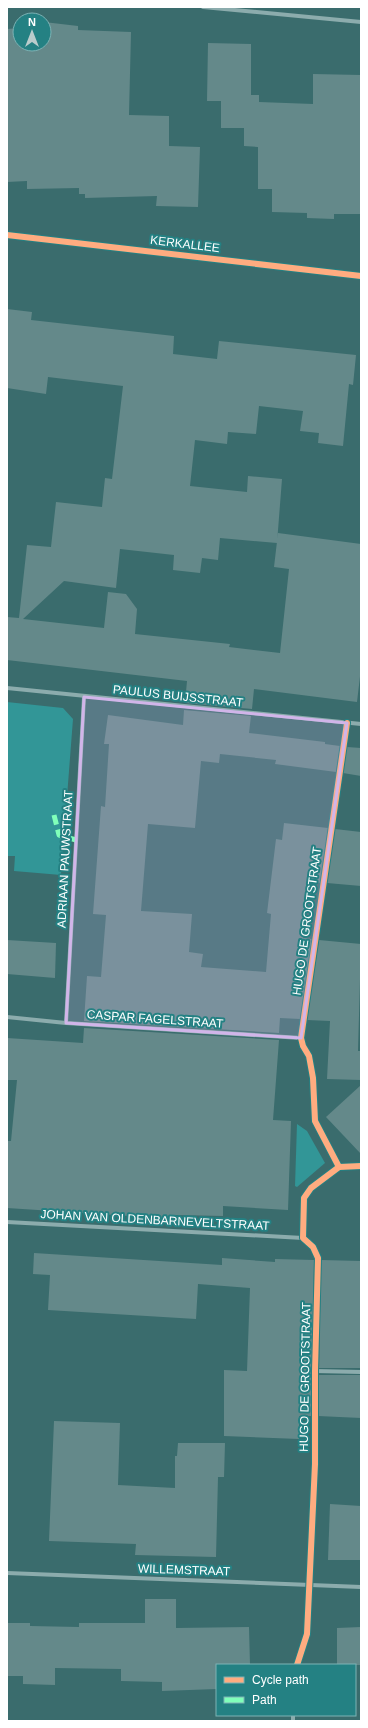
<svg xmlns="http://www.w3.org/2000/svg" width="368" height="1728" font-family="Arial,sans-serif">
<rect width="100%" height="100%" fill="#3a6c6d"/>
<!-- green -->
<g fill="#329697">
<polygon points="7,702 63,708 73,719 61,875 14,871 15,856 7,856"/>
<polygon points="297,1124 307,1131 325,1163 297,1187 295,1186"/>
</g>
<!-- building -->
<g fill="#64898a">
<polygon points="44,22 78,26 78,30 131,32 129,115 169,116 169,146 200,147 198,207 156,206 157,196 85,198 85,194 79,194 79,188 27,189 27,181 7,182 7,29 20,28 20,44 44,44"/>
<polygon points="208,43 251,44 251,95 259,95 259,102 313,104 313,74 361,75 361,214 334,214 334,219 307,218 307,213 272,212 272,189 258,189 258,147 244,146 244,128 221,128 221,101 207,101"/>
<polygon points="7,309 32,312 31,320 174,336 173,354 217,359 219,341 356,355 353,385 349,384 343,446 318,443 319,433 300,431 303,411 259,406 256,434 228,432 227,444 195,440 190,486 247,492 248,476 282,479 277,543 220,538 218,560 202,558 200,573 173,570 174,555 120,549 116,588 64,581 23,619 104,628 108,592 126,594 137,609 135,634 230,644 229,647 280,653 289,569 274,567 278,533 361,544 361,668 357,702 254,689 252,709 185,703 187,681 7,660 7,617 19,618 27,545 51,547 56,502 102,507 105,478 112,479 123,386 48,377 46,394 7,388"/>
<polygon points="184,710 251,716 249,733 325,742 325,744 340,746 336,772 275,764 276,760 220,754 219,763 201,761 195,828 148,824 141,911 192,914 189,952 203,954 201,967 266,972 271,914 267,913 276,839 282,840 284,823 328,828 320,883 309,882 303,938 312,939 300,1019 280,1018 279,1033 84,1021 87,976 101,977 106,915 93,914 101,806 105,807 109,744 104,744 108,715 183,725"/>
<polygon points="347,747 361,748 361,776 343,773"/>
<polygon points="335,829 361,832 361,886 327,883"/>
<polygon points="7,940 56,943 55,978 7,974"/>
<polygon points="319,940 361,944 358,1051 361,1051 361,1080 327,1079 330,1021 307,1020"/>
<polygon points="84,1028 279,1040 273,1120 291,1121 288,1210 223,1206 223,1216 176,1215 176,1219 7,1208 7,1141 11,1141 17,1080 7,1080 7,1038 83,1043"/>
<polygon points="361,1085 361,1154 326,1117"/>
<polygon points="34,1253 222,1265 222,1258 275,1262 275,1259 314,1260 312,1416 299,1416 299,1439 224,1436 224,1370 247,1371 250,1288 198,1284 196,1319 48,1310 50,1275 33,1274"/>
<polygon points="321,1260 361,1261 361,1368 319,1368"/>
<polygon points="318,1375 361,1375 361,1418 318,1416"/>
<polygon points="54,1421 120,1423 118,1485 175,1488 175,1456 177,1456 178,1443 225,1443 224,1477 218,1477 216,1557 135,1555 136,1544 49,1541"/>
<polygon points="330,1504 361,1506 360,1560 328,1560"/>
<polygon points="145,1599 176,1599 176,1628 249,1627 250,1665 217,1665 217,1689 162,1691 162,1682 121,1681 121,1669 55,1668 55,1685 23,1684 23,1676 7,1676 7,1623 30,1623 30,1626 79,1627 79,1623 145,1623"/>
<polygon points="361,1627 361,1665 337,1665 337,1628"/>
</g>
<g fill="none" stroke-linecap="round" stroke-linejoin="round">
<!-- street -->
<g stroke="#8cacad" stroke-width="4">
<polyline points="203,7 361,22"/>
<polyline points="7,235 361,276"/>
<polyline points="7,688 361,724"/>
<polyline points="7,1017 66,1023 301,1038"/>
<polyline points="66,1023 84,697"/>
<path d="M 315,1121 C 314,1100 314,1079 309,1059 C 307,1051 303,1046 301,1038 L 347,723"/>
<polyline points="7,1222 303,1238"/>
<polyline points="315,1371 361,1372"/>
<polyline points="7,1573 361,1587"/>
<polyline points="297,1665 307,1634 315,1464 315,1371 318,1258 313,1247 303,1238 304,1198 311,1188 339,1167 361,1166"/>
<polyline points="293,1715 293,1721"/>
</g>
<!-- quiet -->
<polyline stroke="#80ffba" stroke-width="5" stroke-dasharray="10 5" stroke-linecap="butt" points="54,815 59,835 76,840"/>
<!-- cycleway casing -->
<g stroke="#248183" stroke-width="8">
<g id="cycleway">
<polyline points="7,235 361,276"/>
<polyline points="339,1167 315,1121 313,1078 309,1056 303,1046 301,1038 347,723"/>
<polyline points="297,1665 307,1634 315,1464 315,1371 318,1258 313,1247 303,1238 304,1198 311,1188 339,1167 361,1166"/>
</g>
</g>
<!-- cycleway -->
<use href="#cycleway" stroke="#ffac80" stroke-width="6"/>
</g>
<!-- marked area -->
<path fill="#d1b5e9" fill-opacity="0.2" stroke="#d1b5e9" stroke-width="3" stroke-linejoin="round" d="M 84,697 L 347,723 L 301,1038 L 66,1023 Z"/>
<g text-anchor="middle" stroke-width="4" stroke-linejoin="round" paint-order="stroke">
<!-- street labels -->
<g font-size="12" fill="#fff" stroke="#248183">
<text transform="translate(185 244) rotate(7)" y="4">KERKALLEE</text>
<text transform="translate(178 696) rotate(6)" y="4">PAULUS BUIJSSTRAAT</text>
<text transform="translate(65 859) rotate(-87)" y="4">ADRIAAN PAUWSTRAAT</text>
<text transform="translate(307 921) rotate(-82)" y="4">HUGO DE GROOTSTRAAT</text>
<text transform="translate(155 1019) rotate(4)" y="4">CASPAR FAGELSTRAAT</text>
<text transform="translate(155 1220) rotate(3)" y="4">JOHAN VAN OLDENBARNEVELTSTRAAT</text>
<text transform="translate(305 1377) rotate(-89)" y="4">HUGO DE GROOTSTRAAT</text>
<text transform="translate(184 1570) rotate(2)" y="4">WILLEMSTRAAT</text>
</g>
</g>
<!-- border -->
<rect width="368" height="1728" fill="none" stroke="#ffffff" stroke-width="16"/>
<!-- legend -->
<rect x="216" y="1664" width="140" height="52" fill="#248183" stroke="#7cb3b5"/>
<rect x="224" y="1677" width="20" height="6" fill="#ffac80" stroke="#7cb3b5"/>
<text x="252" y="1684" font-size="12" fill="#ffffff">Cycle path</text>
<rect x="224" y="1697" width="20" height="6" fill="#80ffba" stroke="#7cb3b5"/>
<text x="252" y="1704" font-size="12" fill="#ffffff">Path</text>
<!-- north arrow -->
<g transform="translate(32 32)"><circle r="19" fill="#248183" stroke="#7cb3b5"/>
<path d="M0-3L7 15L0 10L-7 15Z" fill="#bacccc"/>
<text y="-6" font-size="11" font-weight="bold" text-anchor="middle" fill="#ffffff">N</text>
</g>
</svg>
